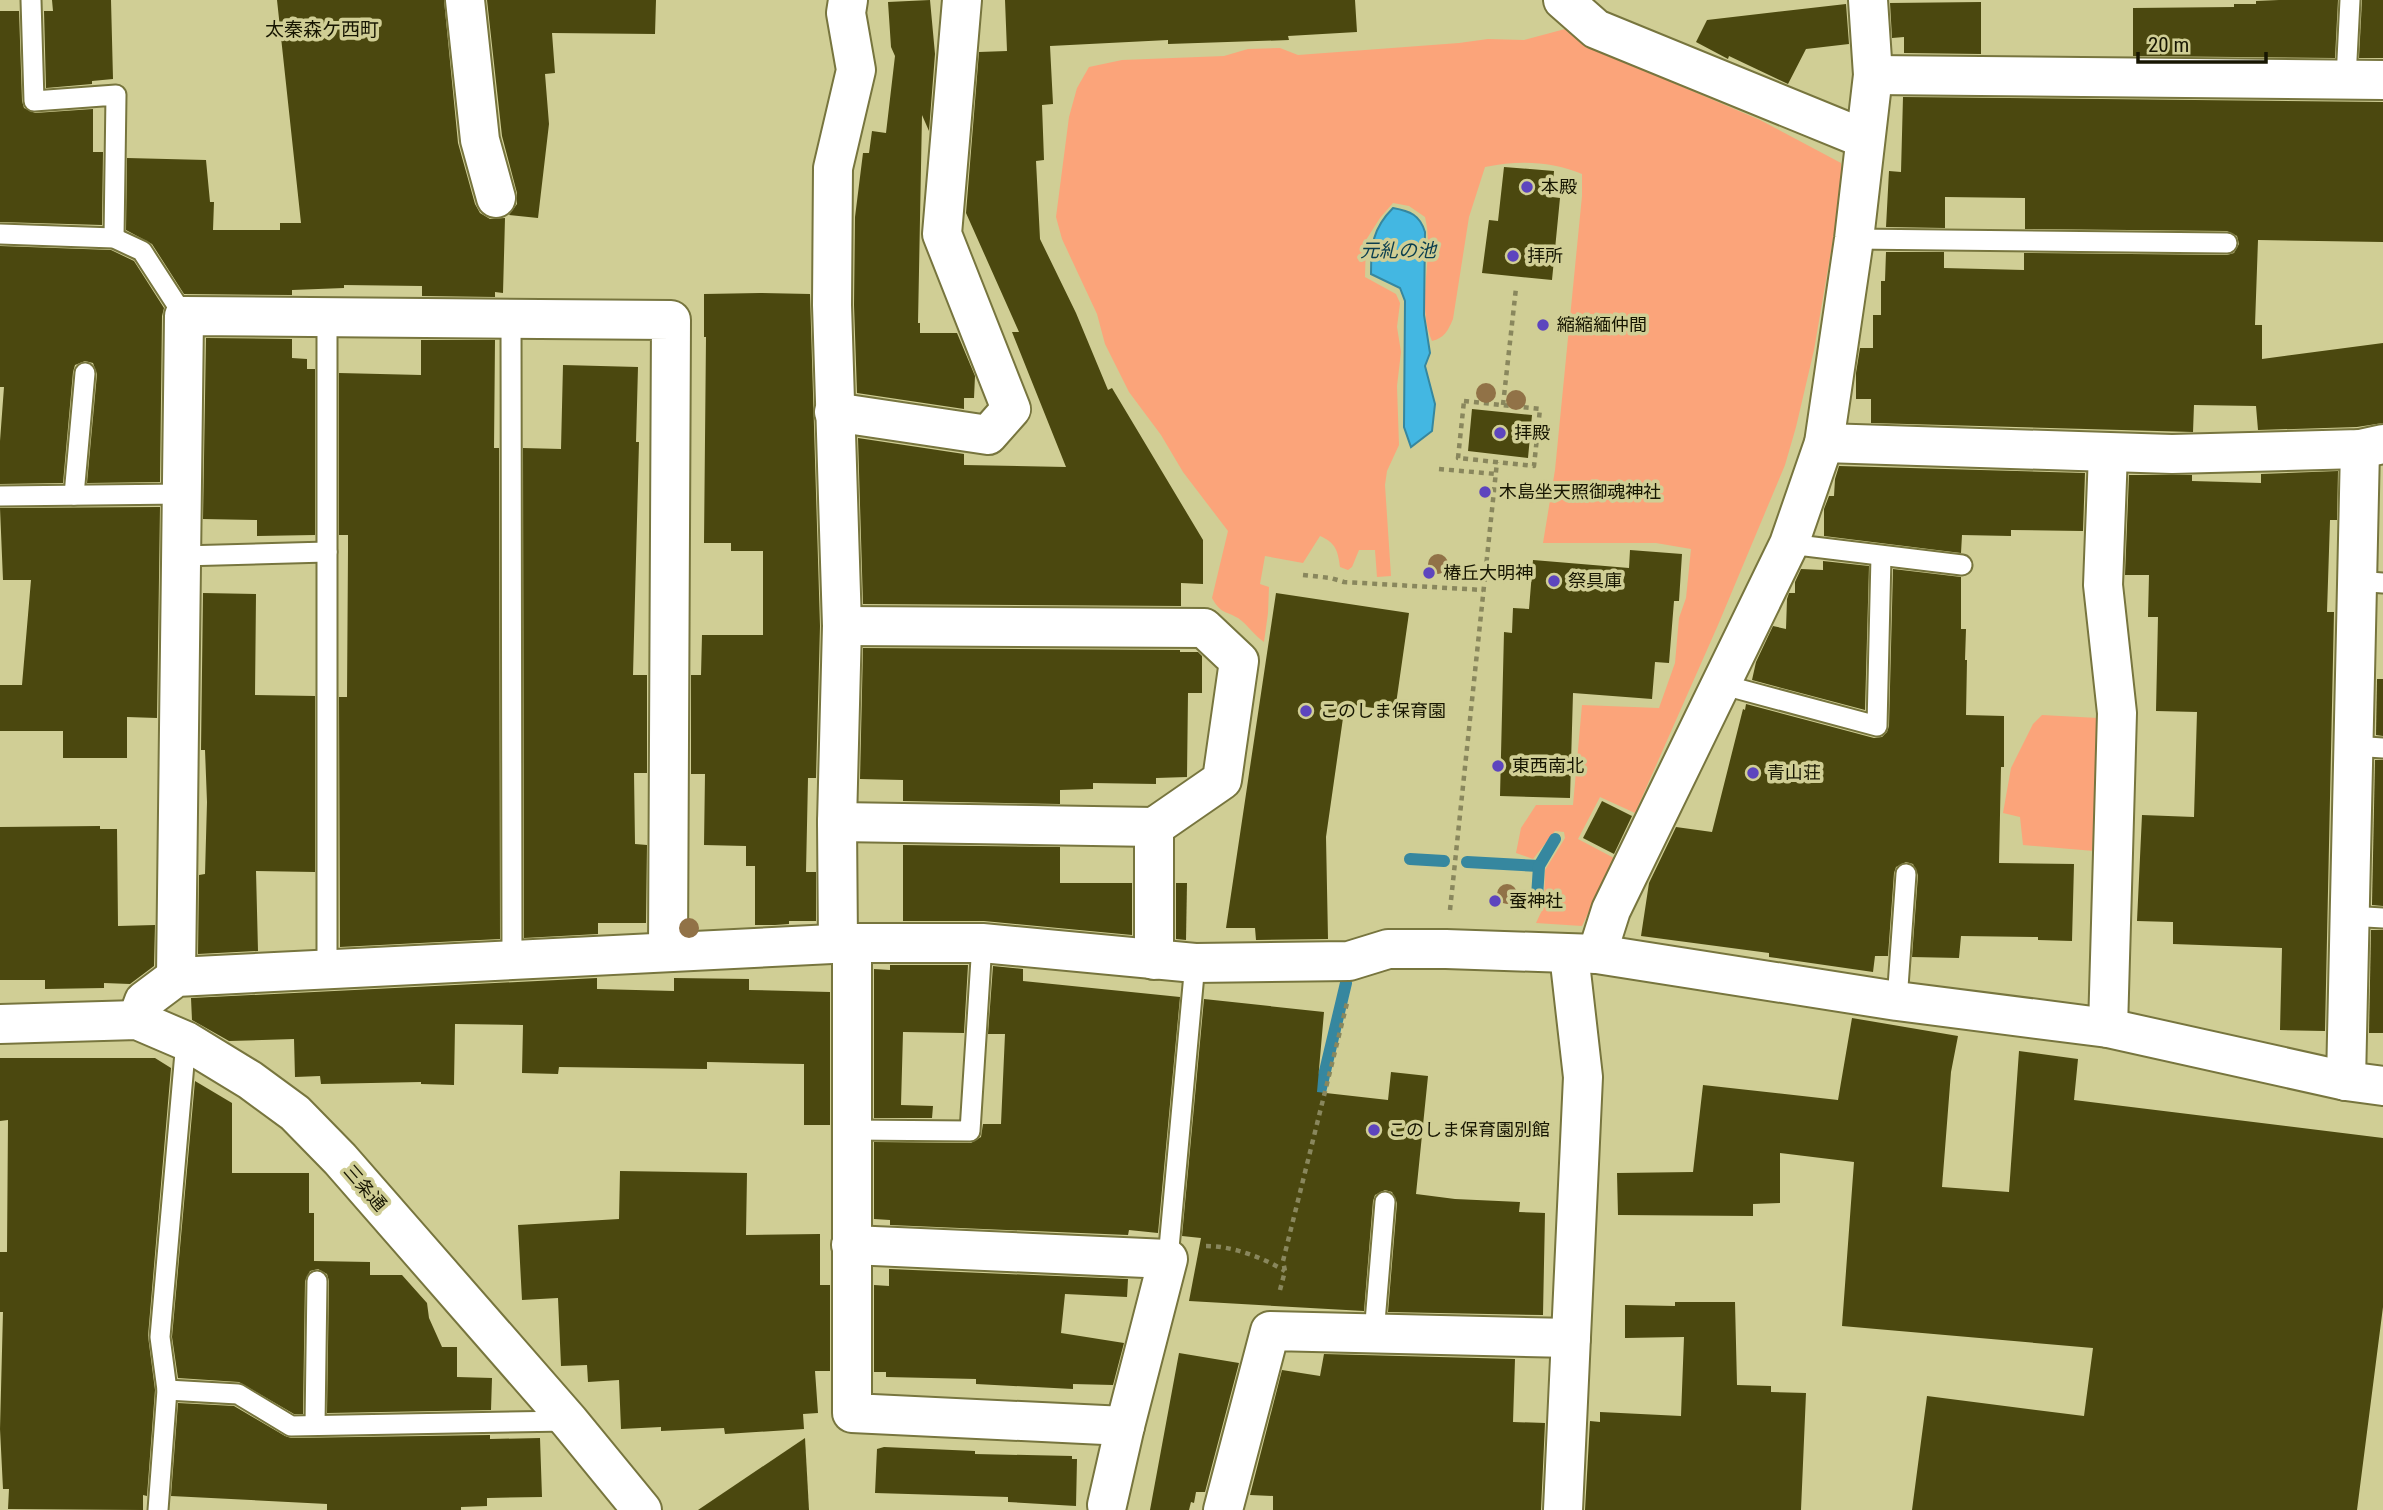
<svg xmlns="http://www.w3.org/2000/svg" width="2383" height="1510" font-family="'Roboto Condensed','Noto Sans JP',sans-serif">
<rect width="100%" height="100%" fill="#d0ce95"/>
<!-- green -->
<g fill="#fba47a">
<path d="M 1565,29 L 1601,52 L 1760,120 L 1841,163 L 1841,193 L 1814,350 L 1796,427 L 1785,465 L 1718,625 L 1635,813 L 1600,797 L 1578,839 L 1614,858 L 1582,926 L 1536,923 L 1544,906 L 1545,870 L 1565,838 L 1564,832 L 1555,831 L 1533,859 L 1516,853 L 1521,828 L 1536,805 L 1573,805 L 1582,705 L 1659,708 L 1675,663 L 1679,618 L 1686,598 L 1691,549 L 1656,543 L 1543,543 L 1555,470 L 1582,196 L 1582,174 C 1551,161 1519,160 1485,167 L 1469,217 L 1453,319 C 1448,331 1444,338 1432,341 C 1415,302 1435,258 1425,217 L 1409,206 L 1393,203 L 1380,218 L 1366,240 L 1365,277 L 1396,294 L 1400,303 L 1397,327 L 1401,352 L 1397,386 L 1399,445 L 1387,471 L 1385,485 L 1391,576 L 1377,577 L 1375,550 L 1359,550 L 1352,567 L 1348,570 L 1340,567 C 1338,551 1336,543 1320,536 L 1303,563 L 1265,556 L 1260,584 L 1269,587 L 1268,613 L 1264,642 C 1254,635 1247,624 1238,618 C 1224,610 1221,614 1212,598 L 1228,531 L 1183,472 L 1161,435 L 1129,392 L 1105,344 L 1097,314 L 1062,239 L 1056,217 L 1069,117 L 1077,88 L 1089,67 L 1122,60 L 1224,56 L 1248,49 L 1280,48 L 1298,55 L 1459,43 L 1488,39 L 1524,40 Z"/>
<polygon points="2042,715 2098,718 2094,851 2023,845 2020,817 2003,813 2011,768 2033,724"/>
</g>
<!-- water -->
<path fill="#43b7e2" stroke="#36879f" stroke-width="2" d="M 1393,208 C 1410,211 1420,215 1425,232 L 1424,315 L 1430,353 L 1425,366 L 1435,404 L 1432,431 L 1411,447 L 1404,427 L 1405,301 L 1400,288 L 1371,274 C 1371,246 1372,229 1393,208 Z"/>
<g fill="none" stroke-linecap="round" stroke-linejoin="round">
<!-- stream -->
<g stroke="#36879f" stroke-width="12">
<polyline points="1410,859 1444,861"/>
<polyline points="1467,862 1539,866 1555,839"/>
<polyline points="1537,897 1539,866"/>
<polyline points="1316,1109 1346,983"/>
</g>
</g>
<!-- building -->
<g fill="#4b480f">
<polygon points="52,0 111,0 113,79 92,81 92,84 46,88 44,11 53,11"/>
<polygon points="277,0 444,0 458,143 475,204 480,213 490,219 505,218 503,293 495,292 495,297 422,296 422,286 344,285 344,288 292,290 292,295 184,294 152,244 126,230 127,158 206,160 210,202 214,202 213,230 280,230 280,223 301,223"/>
<polygon points="487,0 656,0 655,34 552,33 555,73 545,74 549,124 538,218 509,215 517,204 517,193 502,136"/>
<polygon points="930,0 935,54 929,131 922,115 918,323 920,323 920,333 957,333 975,376 974,398 964,398 964,409 857,393 854,305 855,217 863,153 869,153 872,131 886,133 895,56 891,47 888,2"/>
<polygon points="1005,0 1355,0 1357,32 1288,36 1289,40 1168,44 1168,40 1050,46 1053,104 1042,105 1044,160 1036,161 1040,239 1076,313 1108,390 1112,388 1203,540 1203,584 1181,583 1181,606 863,604 858,438 964,454 964,465 1066,467 1012,332 1019,332 966,213 979,52 1007,51"/>
<polygon points="2279,0 2338,0 2335,58 2133,56 2133,8 2234,7 2234,4 2256,4 2256,1"/>
<polygon points="2362,0 2383,0 2383,58 2359,58"/>
<polygon points="1981,2 1981,54 1904,53 1904,37 1892,38 1890,3"/>
<polygon points="1846,4 1849,44 1806,49 1788,84 1729,56 1728,59 1696,42 1707,20"/>
<polygon points="0,11 19,11 22,101 24,108 35,113 93,109 93,152 103,152 102,225 0,222"/>
<polygon points="1903,97 2383,102 2383,242 2258,240 2255,325 2262,325 2262,359 2383,343 2383,423 2357,427 2258,430 2256,406 2194,405 2193,432 1871,423 1871,399 1856,399 1856,373 1860,348 1873,348 1873,315 1881,315 1881,281 1885,281 1886,252 1944,252 1944,268 2024,270 2024,253 2227,255 2234,253 2239,244 2237,236 2227,231 2025,229 2025,198 1945,197 1945,228 1886,227 1889,171 1901,172"/>
<polygon points="1504,167 1554,171 1552,197 1560,198 1552,280 1482,273 1489,220 1498,221"/>
<polygon points="0,246 111,250 134,261 164,308 162,316 160,482 87,483 97,374 93,363 85,361 75,365 73,372 63,483 0,484 0,441 4,387 0,387"/>
<polygon points="760,293 810,294 820,626 816,778 808,778 806,872 816,872 816,921 789,921 789,924 775,925 755,925 755,866 746,866 746,846 704,845 705,774 691,774 691,675 701,675 702,635 763,635 763,551 731,551 731,543 704,543 706,337 704,337 704,294"/>
<polygon points="206,338 292,339 292,358 307,359 307,369 315,369 315,535 257,536 257,520 203,519"/>
<polygon points="421,340 495,340 494,448 499,448 500,939 340,947 339,697 347,697 348,551 348,535 339,535 339,373 421,375"/>
<polygon points="563,365 638,367 636,442 639,442 633,675 647,675 647,773 634,773 635,844 647,845 646,923 598,923 598,934 524,938 523,448 561,449"/>
<polygon points="1472,409 1532,415 1528,458 1468,451"/>
<polygon points="1839,466 2085,473 2083,531 2011,530 2011,536 1962,535 1961,553 1824,536 1824,509 1829,496 1834,496 1835,479"/>
<polygon points="2338,471 2337,520 2330,520 2327,612 2334,612 2325,1031 2280,1030 2282,948 2173,944 2173,922 2137,921 2142,815 2194,817 2197,712 2156,711 2158,617 2148,617 2149,575 2125,575 2129,475 2192,475 2192,481 2261,483 2261,474"/>
<polygon points="160,507 157,718 127,717 127,758 63,758 63,731 0,731 0,685 22,685 31,580 3,580 0,508"/>
<polygon points="1630,550 1682,554 1679,601 1674,601 1669,663 1655,662 1652,699 1573,693 1570,798 1500,796 1504,632 1512,633 1513,608 1529,609 1533,560 1629,568"/>
<polygon points="1823,561 1869,566 1865,710 1752,680 1756,662 1773,626 1786,629 1787,599 1789,593 1795,593 1795,582 1801,569 1823,570"/>
<polygon points="1893,569 1961,577 1961,629 1966,629 1965,660 1967,660 1966,715 2004,716 2004,767 2001,767 1999,863 2074,864 2072,941 2038,940 2038,937 1961,936 1959,958 1912,957 1918,875 1913,864 1906,862 1896,867 1894,873 1888,956 1875,956 1873,972 1769,957 1769,953 1641,936 1649,883 1676,827 1712,832 1743,709 1745,710 1746,704 1874,738 1882,737 1887,732 1889,726"/>
<polygon points="203,593 256,594 255,695 315,696 315,872 256,871 258,951 198,954 199,875 205,874 207,802 205,750 201,750"/>
<polygon points="1276,593 1409,613 1395,711 1345,704 1326,837 1328,939 1256,940 1255,928 1226,928"/>
<polygon points="863,648 1180,650 1180,652 1198,652 1202,656 1202,693 1188,693 1187,777 1156,778 1156,784 1093,783 1093,789 1060,790 1060,804 903,801 903,780 860,779"/>
<polygon points="2377,679 2383,679 2383,736 2376,735"/>
<polygon points="2375,760 2383,760 2383,906 2372,905"/>
<polygon points="1602,801 1632,816 1614,854 1583,838"/>
<polygon points="100,826 100,829 117,829 118,926 155,925 154,966 130,984 104,983 104,988 45,989 45,980 0,980 0,827"/>
<polygon points="903,845 1060,847 1060,883 1132,883 1132,935 984,921 903,921"/>
<polygon points="1176,883 1187,883 1186,940 1176,939"/>
<polygon points="2371,930 2383,930 2383,1033 2369,1033"/>
<polygon points="890,965 968,965 964,1033 903,1032 901,1105 933,1106 932,1118 874,1118 874,969 890,970"/>
<polygon points="993,966 1023,969 1023,981 1180,997 1158,1233 1129,1230 1128,1235 890,1225 890,1220 874,1219 874,1142 971,1143 981,1137 983,1124 1001,1124 1005,1034 988,1034"/>
<polygon points="597,978 597,989 674,991 674,978 749,979 749,990 830,992 830,1125 804,1125 804,1064 707,1062 707,1069 559,1067 558,1074 522,1073 523,1025 455,1024 454,1085 421,1084 421,1082 321,1084 320,1076 295,1077 294,1039 229,1041 192,1020 191,998"/>
<polygon points="1204,999 1324,1012 1317,1092 1388,1100 1391,1072 1428,1076 1416,1194 1455,1199 1520,1202 1519,1212 1545,1213 1543,1315 1388,1312 1397,1203 1392,1192 1385,1190 1375,1195 1373,1201 1364,1311 1189,1301 1201,1238 1182,1236"/>
<polygon points="1852,1018 1958,1036 1951,1072 1942,1187 2009,1192 2019,1051 2078,1059 2074,1100 2383,1138 2383,1307 2357,1510 1912,1510 1927,1396 2084,1416 2093,1348 1842,1326 1854,1162 1780,1153 1780,1203 1753,1204 1753,1216 1618,1215 1617,1173 1693,1172 1703,1085 1838,1100"/>
<polygon points="0,1058 155,1058 171,1068 148,1336 155,1390 147,1496 143,1495 143,1510 8,1509 9,1489 3,1489 0,1429 3,1312 0,1312 0,1252 7,1252 8,1120 0,1121"/>
<polygon points="195,1081 232,1103 232,1173 309,1173 309,1213 314,1213 314,1261 370,1262 370,1275 402,1275 427,1303 429,1318 442,1347 457,1347 457,1377 492,1378 491,1410 327,1413 329,1281 327,1274 318,1269 310,1271 305,1281 303,1414 294,1414 239,1382 178,1378 172,1337"/>
<polygon points="620,1171 747,1173 746,1235 820,1234 820,1285 830,1285 830,1371 815,1371 818,1413 803,1414 804,1429 725,1434 724,1428 661,1431 661,1427 621,1429 619,1380 588,1382 587,1365 561,1366 558,1298 522,1300 518,1225 619,1219"/>
<polygon points="889,1269 1128,1279 1127,1297 1065,1294 1061,1333 1124,1343 1113,1385 1073,1384 1073,1389 976,1384 976,1379 886,1377 886,1372 874,1372 874,1285 889,1286"/>
<polygon points="1675,1302 1735,1302 1737,1385 1771,1386 1771,1392 1806,1393 1801,1510 1585,1510 1590,1421 1600,1422 1600,1412 1681,1416 1684,1337 1625,1338 1625,1305 1675,1306"/>
<polygon points="1179,1353 1239,1363 1205,1492 1196,1492 1194,1503 1191,1502 1189,1510 1150,1510"/>
<polygon points="1324,1354 1515,1359 1513,1422 1545,1423 1541,1510 1273,1510 1273,1496 1250,1495 1282,1370 1320,1376"/>
<polygon points="178,1403 234,1406 285,1436 291,1438 490,1435 490,1439 540,1438 542,1497 487,1498 487,1506 461,1507 461,1510 327,1510 327,1504 171,1496"/>
<polygon points="805,1438 809,1510 698,1510"/>
<polygon points="884,1447 975,1451 975,1454 1072,1456 1072,1459 1077,1459 1076,1506 1008,1502 1008,1497 875,1493 877,1449"/>
</g>
<g fill="none" stroke-linecap="round" stroke-linejoin="round">
<!-- lane casing -->
<g stroke="#77753e" stroke-width="23">
<g id="lane">
<polyline points="31,0 34,101 116,95 114,238"/>
<polyline points="2346,79 2350,0"/>
<polyline points="0,234 114,238 142,251 184,316"/>
<polyline points="1854,239 2227,243"/>
<polyline points="327,317 327,969"/>
<polyline points="511,318 512,960"/>
<polyline points="74,495 85,373"/>
<polyline points="0,496 183,494"/>
<polyline points="1789,544 1962,565"/>
<polyline points="182,556 327,552"/>
<polyline points="2357,581 2383,583"/>
<polyline points="1720,684 1877,726 1881,556"/>
<polyline points="2353,746 2383,748"/>
<polyline points="2349,916 2383,918"/>
<polyline points="1897,1001 1906,874"/>
<polyline points="851,1130 970,1131 982,943"/>
<polyline points="1168,1259 1195,963"/>
<polyline points="1374,1334 1385,1202"/>
<polyline points="167,1390 238,1394 291,1426 568,1421"/>
<polyline points="315,1425 317,1281"/>
<polyline points="158,1510 167,1390 160,1337 186,1041"/>
</g>
</g>
<!-- street casing -->
<g stroke="#77753e" stroke-width="42">
<g id="street">
<polyline points="465,0 480,140 496,198"/>
<polyline points="1563,0 1596,29 1865,139"/>
<polyline points="1873,75 2383,80"/>
<polyline points="834,412 988,435 1011,409 942,234 962,0"/>
<polyline points="1824,443 2172,454 2360,449 2383,444"/>
<polyline points="2108,453 2103,585 2117,713 2108,1028"/>
<polyline points="837,822 1154,827 1222,780 1239,661 1204,628 842,626"/>
<polyline points="1154,827 1154,960"/>
<polyline points="852,943 852,1413 1125,1426"/>
<polyline points="838,944 837,822 842,626 832,305 833,168 856,70 846,13 848,0"/>
<polyline points="1597,954 1611,910 1789,544 1824,443 1854,239 1873,75 1868,0"/>
<polyline points="176,977 184,316 671,320 668,952"/>
<polyline points="137,1020 144,1001 176,977 852,943 982,943 1195,963 1349,961 1388,949 1446,949 1597,954 1897,1001 2108,1028 2346,1081 2383,1086"/>
<polyline points="2346,1081 2360,449"/>
<polyline points="851,1245 1168,1259 1125,1426 1107,1505"/>
<polyline points="1223,1510 1270,1331 1571,1338"/>
<polyline points="1563,1510 1583,1077 1569,954"/>
</g>
</g>
<!-- secondary casing -->
<g stroke="#77753e" stroke-width="42">
<polyline id="secondary" points="0,1024 137,1020 186,1041 250,1080 295,1113 340,1159 569,1421 642,1510"/>
</g>
<!-- path -->
<g stroke="#89875d" stroke-width="4.5" stroke-dasharray="5 5" stroke-linecap="butt">
<polygon points="1464,401 1540,409 1534,466 1458,458"/>
<polyline points="1503,405 1516,288"/>
<polyline points="1439,469 1496,474"/>
<polyline points="1303,575 1331,578 1344,582 1483,590"/>
<polyline points="1450,910 1497,462"/>
<path d="M 1206,1246 C 1232,1246 1262,1257 1285,1271"/>
<polyline points="1280,1290 1285,1271 1283,1261 1347,1003"/>
</g>
<!-- lane -->
<use href="#lane" stroke="#fff" stroke-width="19"/>
<!-- street -->
<use href="#street" stroke="#fff" stroke-width="38"/>
<!-- secondary -->
<use href="#secondary" stroke="#fff" stroke-width="38"/>
</g>
<!-- trees -->
<g fill="#917247">
<circle cx="1486" cy="393" r="10"/>
<circle cx="1516" cy="400" r="10"/>
<circle cx="1438" cy="564" r="10"/>
<circle cx="1507" cy="894" r="10"/>
<circle cx="689" cy="928" r="10"/>
</g>
<!-- markers -->
<g fill="#5d45be" stroke="#d0ce95" stroke-width="2.5">
<circle cx="1527" cy="187" r="7"/>
<circle cx="1513" cy="256" r="7"/>
<circle cx="1543" cy="325" r="7"/>
<circle cx="1500" cy="433" r="7"/>
<circle cx="1485" cy="492" r="7"/>
<circle cx="1429" cy="573" r="7"/>
<circle cx="1554" cy="581" r="7"/>
<circle cx="1306" cy="711" r="7"/>
<circle cx="1498" cy="766" r="7"/>
<circle cx="1753" cy="773" r="7"/>
<circle cx="1495" cy="901" r="7"/>
<circle cx="1374" cy="1130" r="7"/>
</g>
<g text-anchor="middle" stroke-width="7" stroke-linejoin="round" paint-order="stroke">
<!-- poi labels -->
<g font-size="18" fill="#171602" stroke="#d0ce95" text-anchor="start">
<text x="1541" y="193">本殿</text>
<text x="1527" y="262">拝所</text>
<text x="1557" y="331">縮縮緬仲間</text>
<text x="1514" y="439">拝殿</text>
<text x="1499" y="498">木島坐天照御魂神社</text>
<text x="1443" y="579">椿丘大明神</text>
<text x="1568" y="587">祭具庫</text>
<text x="1320" y="717">このしま保育園</text>
<text x="1512" y="772">東西南北</text>
<text x="1767" y="779">青山荘</text>
<text x="1509" y="907">蚕神社</text>
<text x="1388" y="1136">このしま保育園別館</text>
</g>
<!-- street labels -->
<g font-size="18" fill="#171602" stroke="#d0ce95">
<text transform="translate(365 1188) rotate(49)" y="6">三条通</text>
</g>
<!-- neighbourhood labels -->
<g font-size="19" fill="#171602" stroke="#d0ce95">
<text x="322" y="36">太秦森ケ西町</text>
</g>
<!-- water labels -->
<g font-size="19" font-style="italic" fill="#0a3e4f" stroke="#d0ce95">
<text x="1398" y="257">元糺の池</text>
</g>
</g>
<!-- scale -->
<path d="M2138 52v10h128v-10" fill="none" stroke="#171602" stroke-width="3.5"/>
<text x="2148" y="52" font-size="21" fill="#171602" stroke="#d0ce95" stroke-width="5" paint-order="stroke">20 m</text>
</svg>
